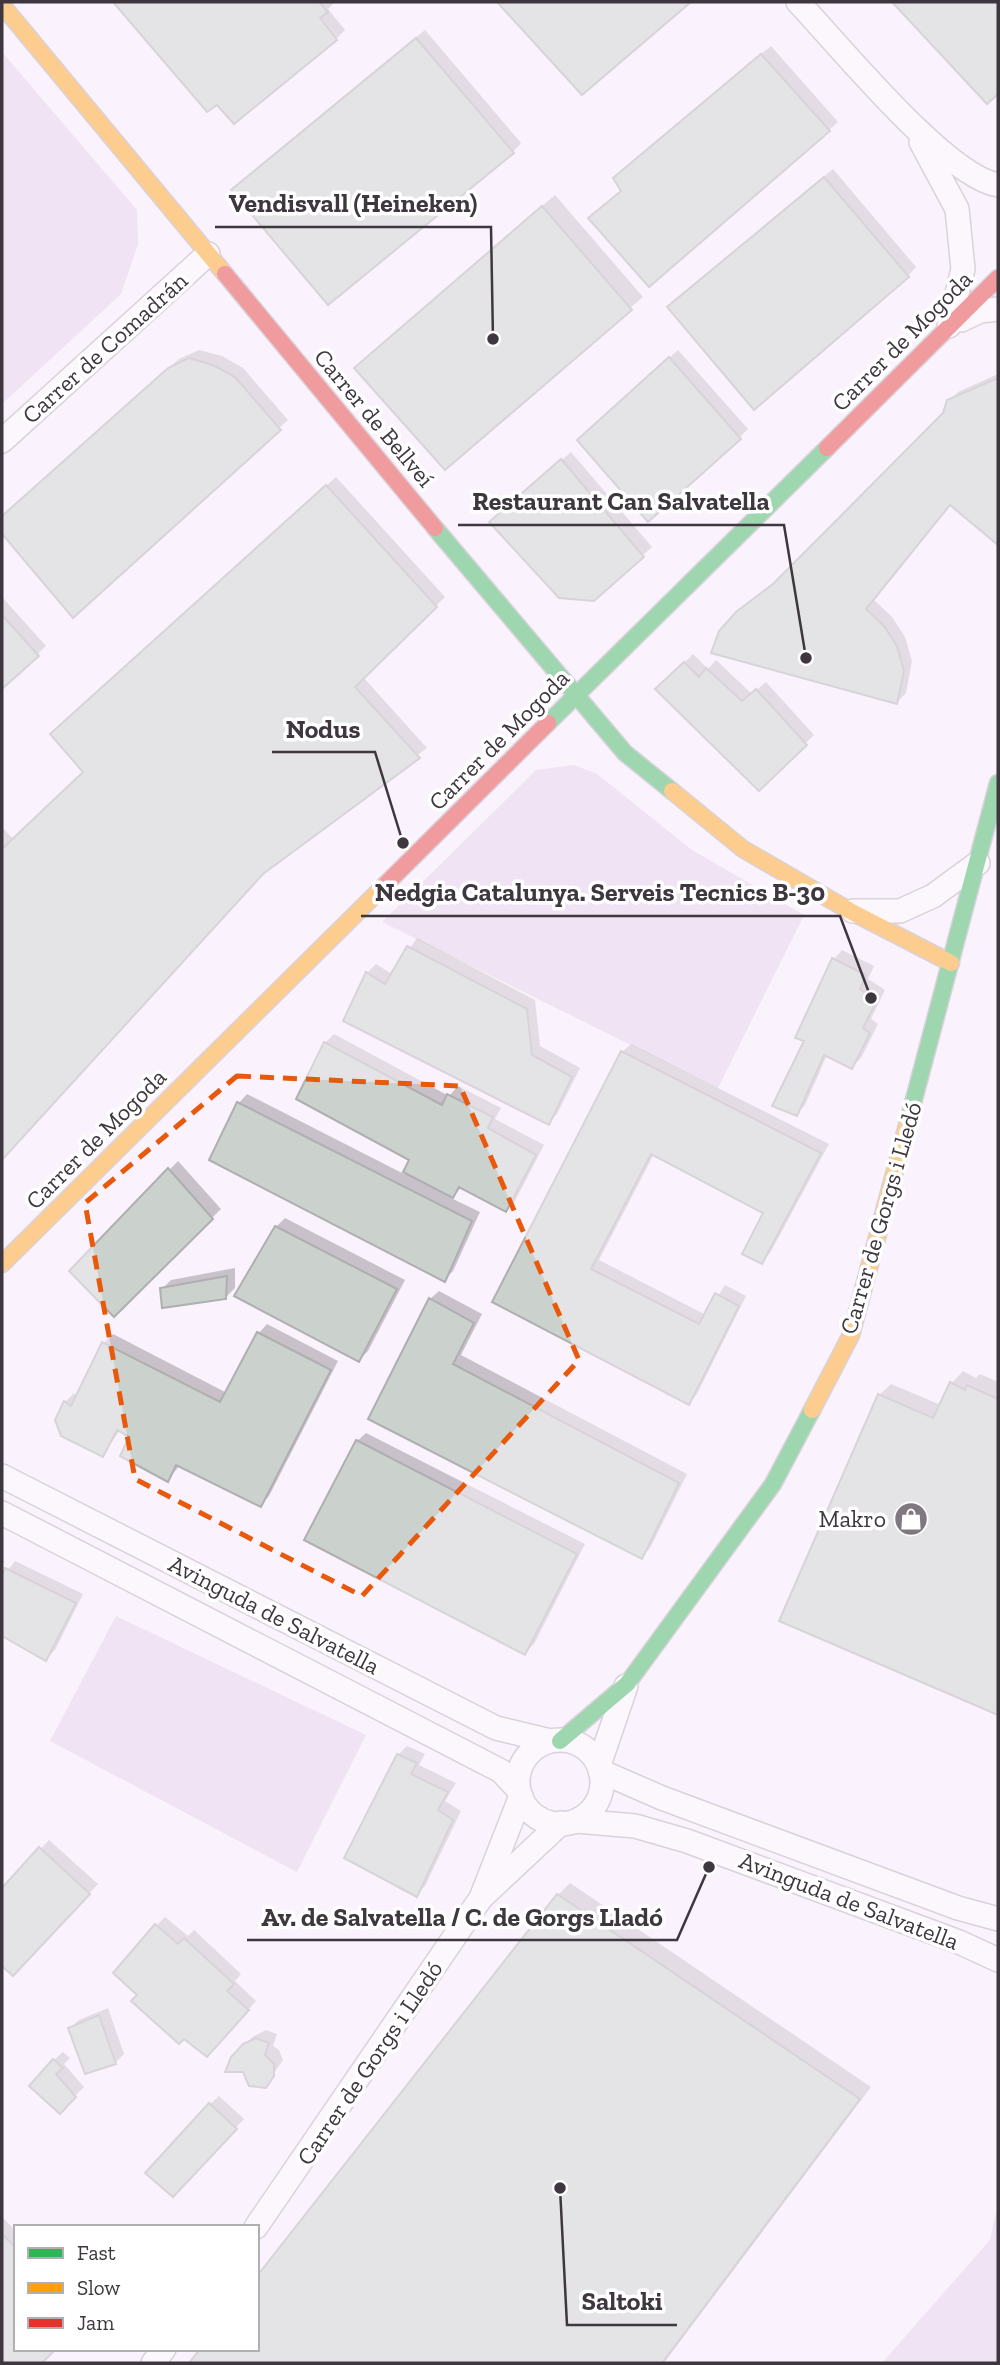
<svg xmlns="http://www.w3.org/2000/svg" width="1000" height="2365" font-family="'Zilla Slab',serif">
<rect width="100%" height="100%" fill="#faf2fc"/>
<!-- green -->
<g fill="#e5d0e8">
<polygon points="2,52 137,210 138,244 121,294 2,404"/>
<polygon points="574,765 597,774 692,850 804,915 718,1088 382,922 536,770"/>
<polygon points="116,1616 366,1735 297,1872 50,1741"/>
<polygon points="998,2204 998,2363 882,2363 990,2240"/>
</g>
<!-- shadow -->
<g fill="#0003">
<polygon points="116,2 335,2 328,9 345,30 336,39 207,110"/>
<polygon points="499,2 688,2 583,93"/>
<polygon points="895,2 998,2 998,92 987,102"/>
<polygon points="425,30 521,143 513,152 242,181"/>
<polygon points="771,46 838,122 829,130 623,190 624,169"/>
<polygon points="833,169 916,267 908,276 678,298"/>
<polygon points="555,195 643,297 446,468 368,356"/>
<polygon points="199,350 222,356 243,368 288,420 73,615 2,532 2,517 179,359"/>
<polygon points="678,350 748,429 739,438 588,431"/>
<polygon points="998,374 998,543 951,504 874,600 892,617 905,637 912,661 906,693 897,702 747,604 784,575 944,414 949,401 958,392"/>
<polygon points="571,452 652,547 593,599 500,513"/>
<polygon points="336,477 445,597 363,677 427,748 265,870 2,1158 2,827 14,840 85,772 61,726"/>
<polygon points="2,597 46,646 2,687"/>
<polygon points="693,654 708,669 716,660 752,694 766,682 814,735 759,789 658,689"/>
<polygon points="417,938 535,1000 540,1046 580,1068 557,1114 549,1122 345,1020 367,973 376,964 392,974"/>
<polygon points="842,950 874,966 868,979 885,990 871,1019 878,1024 861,1058 852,1067 827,1055 805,1105 796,1114 806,1041 834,959"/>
<polygon points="334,1034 449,1096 458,1086 501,1108 495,1119 544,1145 515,1201 506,1210 462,1187 451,1198 480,1212 453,1271 444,1280 239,1103 247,1094 404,1174 411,1159 298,1098 325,1043"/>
<polygon points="631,1044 829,1144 770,1253 762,1262 765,1212 654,1154 599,1260 706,1315 725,1285 746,1296 697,1394 689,1403 494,1302 622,1052"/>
<polygon points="178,1161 221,1209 114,1315 72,1271"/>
<polygon points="285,1218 405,1280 368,1351 359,1360 276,1227"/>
<polygon points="235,1268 235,1288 226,1297 162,1289 171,1280"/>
<polygon points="439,1291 482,1314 461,1355 687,1474 650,1548 641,1557 370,1418 430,1299"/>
<polygon points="267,1324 338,1361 269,1496 261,1505 180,1465 168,1480 131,1437 120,1430 103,1455 65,1402 74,1393 78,1396 104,1343 113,1334 227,1393 259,1333"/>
<polygon points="963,1371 976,1378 980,1374 998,1382 998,1714 781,1620 879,1395 891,1384 941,1405 952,1383"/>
<polygon points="366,1433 585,1544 534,1644 525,1653 357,1441"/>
<polygon points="15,1561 83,1594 55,1650 46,1659 2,1634 2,1578"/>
<polygon points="407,1746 425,1754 419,1765 456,1783 445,1801 461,1811 425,1886 416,1895 398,1755"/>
<polygon points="49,1840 98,1884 13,1974 2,1963 2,1891"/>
<polygon points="570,1883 871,2087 664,2363 191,2363 202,2349 257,2349 558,1895"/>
<polygon points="165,1917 188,1936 194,1930 241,1974 235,1981 256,2001 215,2046 139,1995 156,1926"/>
<polygon points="108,2008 124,2054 116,2062 86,2072 70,2028 79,2020"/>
<polygon points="266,2030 277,2034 273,2046 279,2050 283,2060 265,2086 244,2045 254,2036"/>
<polygon points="63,2052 70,2058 64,2064 84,2087 60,2111 54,2060"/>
<polygon points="219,2096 244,2119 181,2186 210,2104"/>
<polygon points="2,2217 16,2231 16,2349 53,2349 39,2363 2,2363"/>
</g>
<!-- building -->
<g fill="#cbd2cd" stroke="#afaeb0" stroke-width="2">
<polygon points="113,2 319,2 328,12 320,18 337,40 234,124 217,105 207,112"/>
<polygon points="497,2 691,2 582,95"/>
<polygon points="892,2 998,2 998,94 987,104"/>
<polygon points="416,38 514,153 328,305 231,190"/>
<polygon points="761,54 830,131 649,287 588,218 621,191 613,178"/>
<polygon points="824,177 909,277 754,410 667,307"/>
<polygon points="542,206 632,310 445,470 354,368"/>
<polygon points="669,357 741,439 648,522 577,440"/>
<polygon points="189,358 213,365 235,377 281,430 73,618 2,534 2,516 168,368"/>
<polygon points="998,378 998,545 950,505 866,609 884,626 897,646 904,671 897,704 711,653 719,631 736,612 773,584 943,413 947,400"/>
<polygon points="561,459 644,557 594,601 559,598 489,522"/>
<polygon points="326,485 437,607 355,687 420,758 263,874 2,1160 2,845 4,847 83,772 50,734"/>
<polygon points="2,615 39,656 2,689"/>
<polygon points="684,662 699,677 706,668 742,701 756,689 807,745 759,791 655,689"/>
<polygon points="407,946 527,1009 532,1055 572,1077 549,1125 343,1021 366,972 385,984"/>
<polygon points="832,958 866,975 860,989 877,1000 863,1028 870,1033 852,1069 824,1055 797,1116 772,1106 804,1041 795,1038"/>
<polygon points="324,1042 442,1105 447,1094 493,1117 488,1128 536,1155 506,1212 459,1187 453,1198 403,1172 409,1160 296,1099"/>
<polygon points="621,1051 821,1153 762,1264 742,1254 763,1213 651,1154 591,1269 699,1324 715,1293 739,1306 689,1405 492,1302"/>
<polygon points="237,1102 472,1221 445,1282 209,1160"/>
<polygon points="168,1168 213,1219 114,1317 69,1271"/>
<polygon points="275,1226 397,1289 359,1362 234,1296"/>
<polygon points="227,1276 226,1299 162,1308 160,1288"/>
<polygon points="429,1298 474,1323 453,1364 679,1483 642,1559 368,1419"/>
<polygon points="257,1332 331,1370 261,1507 176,1465 168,1482 120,1456 129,1437 117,1430 103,1457 61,1436 55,1420 64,1401 71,1406 102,1342 220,1402"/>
<polygon points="950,1382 965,1390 967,1385 998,1399 998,1715 779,1621 878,1394 933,1418"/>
<polygon points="356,1440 577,1554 525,1655 304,1540"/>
<polygon points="5,1568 76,1603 46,1661 2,1636 2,1574"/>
<polygon points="397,1754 417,1763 411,1774 448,1792 438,1810 453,1820 417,1897 344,1858"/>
<polygon points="39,1847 90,1894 13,1976 2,1966 2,1888"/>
<polygon points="557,1894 860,2099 662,2363 189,2363 200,2349 257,2349 257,2276"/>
<polygon points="155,1924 178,1944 184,1938 234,1984 227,1991 249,2010 207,2057 184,2039 179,2044 131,2001 137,1995 113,1973"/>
<polygon points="99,2015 116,2064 85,2074 68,2028"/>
<polygon points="256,2038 269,2043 265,2055 274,2064 274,2076 266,2088 249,2086 243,2072 225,2072 231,2057 243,2044"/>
<polygon points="53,2059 63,2068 56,2074 76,2097 60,2114 29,2086"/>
<polygon points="209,2103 237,2129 173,2197 145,2173"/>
<polygon points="2,2234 16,2248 16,2349 56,2349 42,2363 2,2363"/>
</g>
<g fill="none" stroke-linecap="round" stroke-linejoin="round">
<!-- street casing -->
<g stroke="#b2acb3" stroke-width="26">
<g id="street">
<path d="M 798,2 C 839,45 945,176 998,185"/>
<polyline points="921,142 957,209 963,269 949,326"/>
<polyline points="961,320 980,311 998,309"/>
<polyline points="2,441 208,254"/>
<polyline points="853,911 900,911 933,896 978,863"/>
<polyline points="2,1476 496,1728 550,1741"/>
<polyline points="2,1513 501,1771 518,1789"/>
<circle cx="560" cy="1782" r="42"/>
<polyline points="599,1765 626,1686"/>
<polyline points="600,1771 662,1798 958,1908 998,1919"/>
<polyline points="576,1821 635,1826 687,1841 959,1942 998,1960"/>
<polyline points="483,1896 561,1823"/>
<polyline points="256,2227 481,1898 521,1796"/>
<polyline points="153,2363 164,2349"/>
</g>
</g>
<!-- fast casing -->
<g stroke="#b2acb3" stroke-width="19">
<g id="fast">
<polyline points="435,528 625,753 672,791"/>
<polyline points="548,723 827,448"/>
<polyline points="909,1118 998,783"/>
<polyline points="560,1741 627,1684 773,1484 812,1410"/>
</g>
</g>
<!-- slow casing -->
<g stroke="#b2acb3" stroke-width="19">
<g id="slow">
<polyline points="2,5 225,274"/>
<polyline points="672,791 743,849 850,911 951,963"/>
<polyline points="2,1264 386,884"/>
<polyline points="812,1410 851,1335 909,1118"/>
</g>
</g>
<!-- jam casing -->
<g stroke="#b2acb3" stroke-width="19">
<g id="jam">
<polyline points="225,274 435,528"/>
<polyline points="827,448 998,278"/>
<polyline points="386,884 548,723"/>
</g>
</g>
<!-- street -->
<use href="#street" stroke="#fefdff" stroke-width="23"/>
<!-- fast -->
<use href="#fast" stroke="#30b455" stroke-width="16"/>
<!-- slow -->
<use href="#slow" stroke="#ff9f0a" stroke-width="16"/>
<!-- jam -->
<use href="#jam" stroke="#e5322d" stroke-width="16"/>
</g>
<!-- marked area -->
<path d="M0 0H1000V2365H0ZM 237,1076 L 460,1086 L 579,1360 L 362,1596 L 135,1479 L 85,1203 Z" fill="#faf2fc" fill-opacity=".55" fill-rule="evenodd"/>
<path fill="none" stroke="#e8590c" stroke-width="5" stroke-dasharray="14 9" stroke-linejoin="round" d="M 237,1076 L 460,1086 L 579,1360 L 362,1596 L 135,1479 L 85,1203 Z"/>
<!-- icons -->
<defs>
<g id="shop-disc" transform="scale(1.75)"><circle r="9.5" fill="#807881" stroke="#fff"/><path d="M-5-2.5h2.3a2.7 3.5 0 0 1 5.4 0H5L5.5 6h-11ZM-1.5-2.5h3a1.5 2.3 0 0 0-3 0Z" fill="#fff"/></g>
</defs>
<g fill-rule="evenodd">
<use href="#shop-disc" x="911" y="1519"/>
</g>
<g text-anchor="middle" stroke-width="7" stroke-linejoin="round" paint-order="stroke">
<!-- street labels -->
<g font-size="24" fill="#3e373f" stroke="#fff">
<text transform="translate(902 341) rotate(-45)" y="8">Carrer de Mogoda</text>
<text transform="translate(105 348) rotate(-42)" y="8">Carrer de Comadrán</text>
<text transform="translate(374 418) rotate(50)" y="8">Carrer de Bellveí</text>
<text transform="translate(499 740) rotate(-45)" y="8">Carrer de Mogoda</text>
<text transform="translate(96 1139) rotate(-45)" y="8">Carrer de Mogoda</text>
<text transform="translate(881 1218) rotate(-74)" y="8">Carrer de Gorgs i Lledó</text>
<text transform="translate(274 1615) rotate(27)" y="8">Avinguda de Salvatella</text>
<text transform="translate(849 1901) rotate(21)" y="8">Avinguda de Salvatella</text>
<text transform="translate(370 2063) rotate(-56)" y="8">Carrer de Gorgs i Lledó</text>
</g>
<!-- poi labels -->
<g font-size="24" fill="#3e373f" stroke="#fff" text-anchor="end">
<text x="886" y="1527">Makro</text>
</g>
</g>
<!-- callouts -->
<path fill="none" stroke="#3e373f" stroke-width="2.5" d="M493 339L491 227H215M806 658L784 525H458M403 843L375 752H272M871 998L840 916H361M709 1867L677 1940H247M560 2188L567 2325H677"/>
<g fill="#3e373f" stroke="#fff" stroke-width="2.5">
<circle cx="493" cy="339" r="7"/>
<circle cx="806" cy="658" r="7"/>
<circle cx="403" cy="843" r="7"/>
<circle cx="871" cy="998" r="7"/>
<circle cx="709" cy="1867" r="7"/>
<circle cx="560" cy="2188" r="7"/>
</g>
<g font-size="26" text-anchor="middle" font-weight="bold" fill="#3e373f" stroke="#fff" stroke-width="7" stroke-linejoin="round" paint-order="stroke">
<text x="353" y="212">Vendisvall (Heineken)</text>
<text x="621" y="510">Restaurant Can Salvatella</text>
<text x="323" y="738">Nodus</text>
<text x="600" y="901">Nedgia Catalunya. Serveis Tecnics B-30</text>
<text x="462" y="1926">Av. de Salvatella / C. de Gorgs Lladó</text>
<text x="622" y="2310">Saltoki</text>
</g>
<!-- border -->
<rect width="1000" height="2365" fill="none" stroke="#3e373f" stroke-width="7"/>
<!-- legend -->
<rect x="14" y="2225" width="245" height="126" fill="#ffffff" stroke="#b2afb2" stroke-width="2"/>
<rect x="28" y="2248" width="35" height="10" fill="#30b455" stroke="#b2afb2" stroke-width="2"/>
<text x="77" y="2260" font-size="21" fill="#3e373f">Fast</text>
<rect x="28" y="2283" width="35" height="10" fill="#ff9f0a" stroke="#b2afb2" stroke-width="2"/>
<text x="77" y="2295" font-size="21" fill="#3e373f">Slow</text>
<rect x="28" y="2318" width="35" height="10" fill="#e5322d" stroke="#b2afb2" stroke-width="2"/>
<text x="77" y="2330" font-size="21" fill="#3e373f">Jam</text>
</svg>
